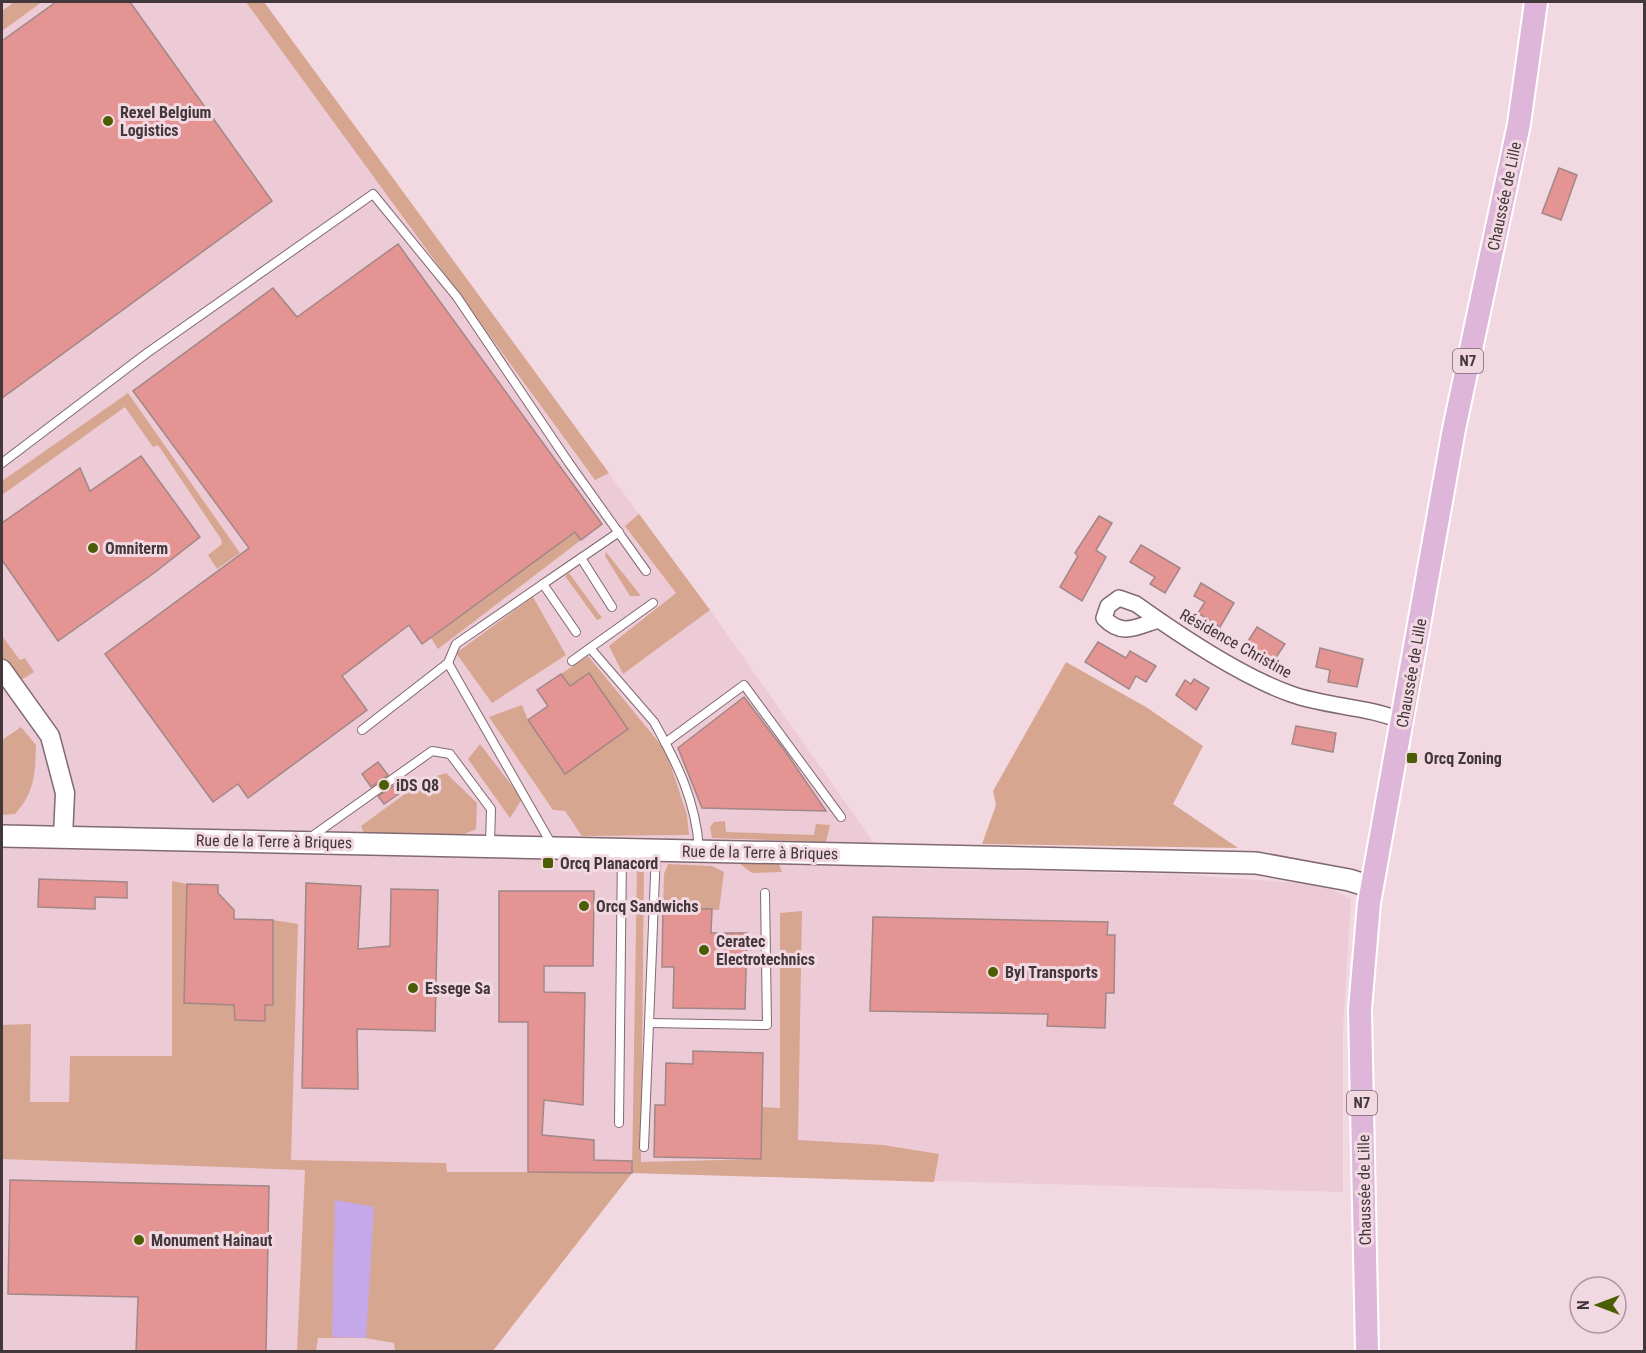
<svg xmlns="http://www.w3.org/2000/svg" width="1646" height="1353" font-family="'Roboto Condensed',sans-serif">
<rect width="100%" height="100%" fill="#f2d8e1"/>
<!-- built -->
<polygon fill="#edcbd6" points="2,2 260,2 710,610 871,839 886,868 1172,874 1300,883 1331,889 1351,899 1343,1029 1343,1192 632,1173 492,1351 2,1352"/>
<!-- green -->
<g fill="#d7a690">
<polygon points="14,2 42,2 2,31 2,11"/>
<polygon points="246,2 264,2 609,473 595,480"/>
<polygon points="128,393 240,553 217,569 208,555 222,544 221,539 158,445 153,447 125,407 2,495 2,481"/>
<polygon points="639,514 710,610 623,674 609,646 676,593 625,526"/>
<polygon points="575,532 581,540 438,649 431,638"/>
<polygon points="606,552 641,596 630,596 605,556"/>
<polygon points="569,573 602,618 597,620 565,576"/>
<polygon points="533,597 566,655 492,703 456,653"/>
<polygon points="2,636 20,660 25,658 34,672 18,682 2,658"/>
<polygon points="588,656 666,751 687,815 689,835 582,836 565,811 553,810 489,717 522,705 528,720 564,773 589,673 570,686 561,674"/>
<polygon points="1066,662 1146,707 1203,746 1173,804 1238,848 982,844 996,805 993,791"/>
<path d="M 21,727 L 36,745 C 35,774 35,792 15,814 L 2,815 L 2,740 Z"/>
<polygon points="480,744 522,799 510,818 468,759"/>
<polygon points="446,773 477,803 476,829 460,836 366,838 361,826 424,780"/>
<polygon points="725,821 726,832 814,835 816,824 830,825 826,842 712,838 710,827 714,822"/>
<polygon points="739,863 779,864 782,872 752,873"/>
<polygon points="668,864 712,866 724,872 719,910 663,908 664,874"/>
<polygon points="637,866 644,866 641,1162 761,1159 762,1107 780,1108 780,913 802,911 798,1140 883,1145 939,1154 934,1182 632,1173 492,1352 395,1351 394,1343 365,1338 318,1338 316,1351 297,1351 305,1170 2,1159 2,1025 31,1024 30,1102 69,1102 70,1056 172,1056 172,881 187,884 184,1003 272,1005 273,920 298,924 291,1160 446,1163 447,1172 632,1172"/>
</g>
<!-- water -->
<polygon fill="#c5a8e9" points="335,1200 374,1207 366,1338 332,1337"/>
<!-- building -->
<g fill="#e39493" stroke="#a18786" stroke-width="1.5">
<polygon points="56,2 130,2 272,201 2,398 2,41"/>
<polygon points="1559,168 1577,175 1561,220 1542,213"/>
<polygon points="398,244 602,524 581,540 575,532 422,644 409,625 342,676 367,710 248,798 238,784 213,802 105,654 249,548 133,391 273,288 297,317"/>
<polygon points="141,456 200,537 154,573 58,641 2,560 2,523 80,468 90,491"/>
<polygon points="1099,516 1112,523 1096,550 1106,557 1082,601 1060,587 1078,556 1075,553"/>
<polygon points="1141,545 1180,568 1165,593 1150,584 1155,577 1130,562"/>
<polygon points="1201,583 1234,603 1220,627 1198,613 1205,602 1194,596"/>
<polygon points="1257,627 1285,644 1273,662 1245,646"/>
<polygon points="1098,642 1126,658 1130,651 1156,666 1146,682 1136,676 1129,689 1085,662"/>
<polygon points="1320,648 1363,659 1357,687 1328,682 1330,670 1316,667"/>
<polygon points="589,673 628,729 565,774 528,720 548,706 537,690 561,674 570,686"/>
<polygon points="1194,679 1209,688 1196,710 1176,695 1185,680 1191,684"/>
<polygon points="744,697 785,751 826,811 702,808 678,748"/>
<polygon points="1296,726 1336,733 1333,752 1292,744"/>
<polygon points="378,762 388,775 371,787 362,774"/>
<polygon points="395,785 400,793 384,804 378,796"/>
<polygon points="39,879 127,882 127,898 95,897 95,909 38,907"/>
<polygon points="306,883 361,886 358,949 390,946 391,889 438,890 435,1031 357,1029 358,1089 302,1088"/>
<polygon points="187,884 218,885 218,893 234,910 234,919 273,920 273,1005 265,1005 265,1021 235,1020 234,1005 184,1003"/>
<polygon points="499,891 594,891 593,966 544,966 544,992 585,993 583,1105 544,1100 542,1135 594,1140 594,1160 632,1161 632,1173 528,1172 528,1022 499,1022"/>
<polygon points="663,908 712,909 711,933 747,933 745,1009 673,1008 674,967 662,967"/>
<polygon points="873,917 1108,922 1107,935 1115,935 1114,993 1106,993 1105,1028 1047,1026 1048,1014 870,1011"/>
<polygon points="693,1051 763,1053 761,1159 654,1157 655,1105 665,1105 666,1063 693,1064"/>
<polygon points="10,1180 269,1186 266,1352 136,1352 138,1297 8,1294"/>
</g>
<g fill="none" stroke-linecap="round" stroke-linejoin="round">
<!-- service casing -->
<g stroke="#806971" stroke-width="10">
<g id="service">
<polyline points="2,463 147,353 373,194 457,297 569,463 646,571"/>
<path d="M 653,603 L 590,648 L 654,722 C 677,763 696,801 699,849"/>
<polyline points="612,607 581,558 619,532"/>
<polyline points="576,632 543,584 581,558"/>
<polyline points="572,661 590,648"/>
<polyline points="448,663 456,644 543,584"/>
<polyline points="362,730 448,663 552,845"/>
<polyline points="665,743 744,685 841,817"/>
<polyline points="311,837 432,751 450,754 491,809 490,844"/>
<polyline points="649,1023 767,1025 765,893"/>
<polyline points="619,1123 622,850"/>
<polyline points="644,1147 656,851"/>
</g>
</g>
<!-- minor casing -->
<g stroke="#806971" stroke-width="18">
<path id="minor" d="M 1158,620 C 1136,627 1122,637 1104,618 L 1108,606 L 1119,598 L 1136,604 C 1178,634 1243,677 1291,694 C 1327,707 1367,706 1402,721"/>
</g>
<!-- tertiary casing -->
<g stroke="#806971" stroke-width="21">
<polyline id="tertiary" points="2,669 50,736 65,793 63,837"/>
</g>
<!-- secondary casing -->
<g stroke="#806971" stroke-width="24">
<polyline id="secondary" points="2,836 1256,863 1349,880 1372,887"/>
</g>
<!-- primary casing -->
<g stroke="#fff" stroke-width="26">
<polyline id="primary" points="1367,1352 1360,1009 1369,903 1454,429 1519,124 1536,2"/>
</g>
<!-- service -->
<use href="#service" stroke="#fff" stroke-width="8"/>
<!-- minor -->
<use href="#minor" stroke="#fff" stroke-width="15"/>
<!-- tertiary -->
<use href="#tertiary" stroke="#fff" stroke-width="18"/>
<!-- secondary -->
<use href="#secondary" stroke="#fff" stroke-width="21"/>
<!-- primary -->
<use href="#primary" stroke="#ddb6d9" stroke-width="22"/>
</g>
<!-- markers -->
<g fill="#4c5e03" stroke="#f2d8e1" stroke-width="2">
<circle cx="108" cy="121" r="6"/>
<circle cx="93" cy="548" r="6"/>
<rect x="1406" y="752" width="12" height="12" rx="3"/>
<circle cx="384" cy="785" r="6"/>
<rect x="542" y="857" width="12" height="12" rx="3"/>
<circle cx="584" cy="906" r="6"/>
<circle cx="704" cy="950" r="6"/>
<circle cx="993" cy="972" r="6"/>
<circle cx="413" cy="988" r="6"/>
<circle cx="139" cy="1240" r="6"/>
</g>
<g text-anchor="middle" stroke-width="6" stroke-linejoin="round" paint-order="stroke">
<!-- shield labels -->
<g fill="#f2d8e1" stroke="#77676d" stroke-width="1.5">
<rect x="1453" y="349" width="30" height="24" rx="4.5"/>
<rect x="1347" y="1091" width="30" height="24" rx="4.5"/>
</g>
<g font-size="15" font-weight="bold" fill="#42373b">
<text x="1468" y="366">N7</text>
<text x="1362" y="1108">N7</text>
</g>
<!-- poi labels -->
<g font-size="16" font-weight="bold" fill="#42373b" stroke="#f2d8e1" text-anchor="start">
<text x="120" y="118">Rexel Belgium<tspan x="120" dy="18">Logistics</tspan></text>
<text x="105" y="554">Omniterm</text>
<text x="1424" y="764">Orcq Zoning</text>
<text x="396" y="791">iDS Q8</text>
<text x="560" y="869">Orcq Planacord</text>
<text x="596" y="912">Orcq Sandwichs</text>
<text x="716" y="947">Ceratec<tspan x="716" dy="18">Electrotechnics</tspan></text>
<text x="1005" y="978">Byl Transports</text>
<text x="425" y="994">Essege Sa</text>
<text x="151" y="1246">Monument Hainaut</text>
</g>
<!-- street labels -->
<g font-size="16" fill="#42373b" stroke="#f2d8e1">
<text transform="translate(1504 196) rotate(-78)" y="6">Chaussée de Lille</text>
<text transform="translate(1236 643) rotate(29)" y="6">Résidence Christine</text>
<text transform="translate(1411 673) rotate(-80)" y="6">Chaussée de Lille</text>
<text transform="translate(274 841) rotate(1)" y="6">Rue de la Terre à Briques</text>
<text transform="translate(760 852) rotate(1)" y="6">Rue de la Terre à Briques</text>
<text transform="translate(1364 1190) rotate(-91)" y="6">Chaussée de Lille</text>
</g>
</g>
<!-- border -->
<rect width="1646" height="1353" fill="none" stroke="#42373b" stroke-width="6"/>
<!-- north arrow -->
<g transform="translate(1598 1305) rotate(270)"><circle r="28" fill="#f2d8e1" stroke="#ac989f" stroke-width="1.5"/>
<path d="M0-4.5L10 22L0 15L-10 22Z" fill="#4c5e03"/>
<text y="-9" font-size="16" font-weight="bold" text-anchor="middle" fill="#42373b">N</text>
</g>
</svg>
